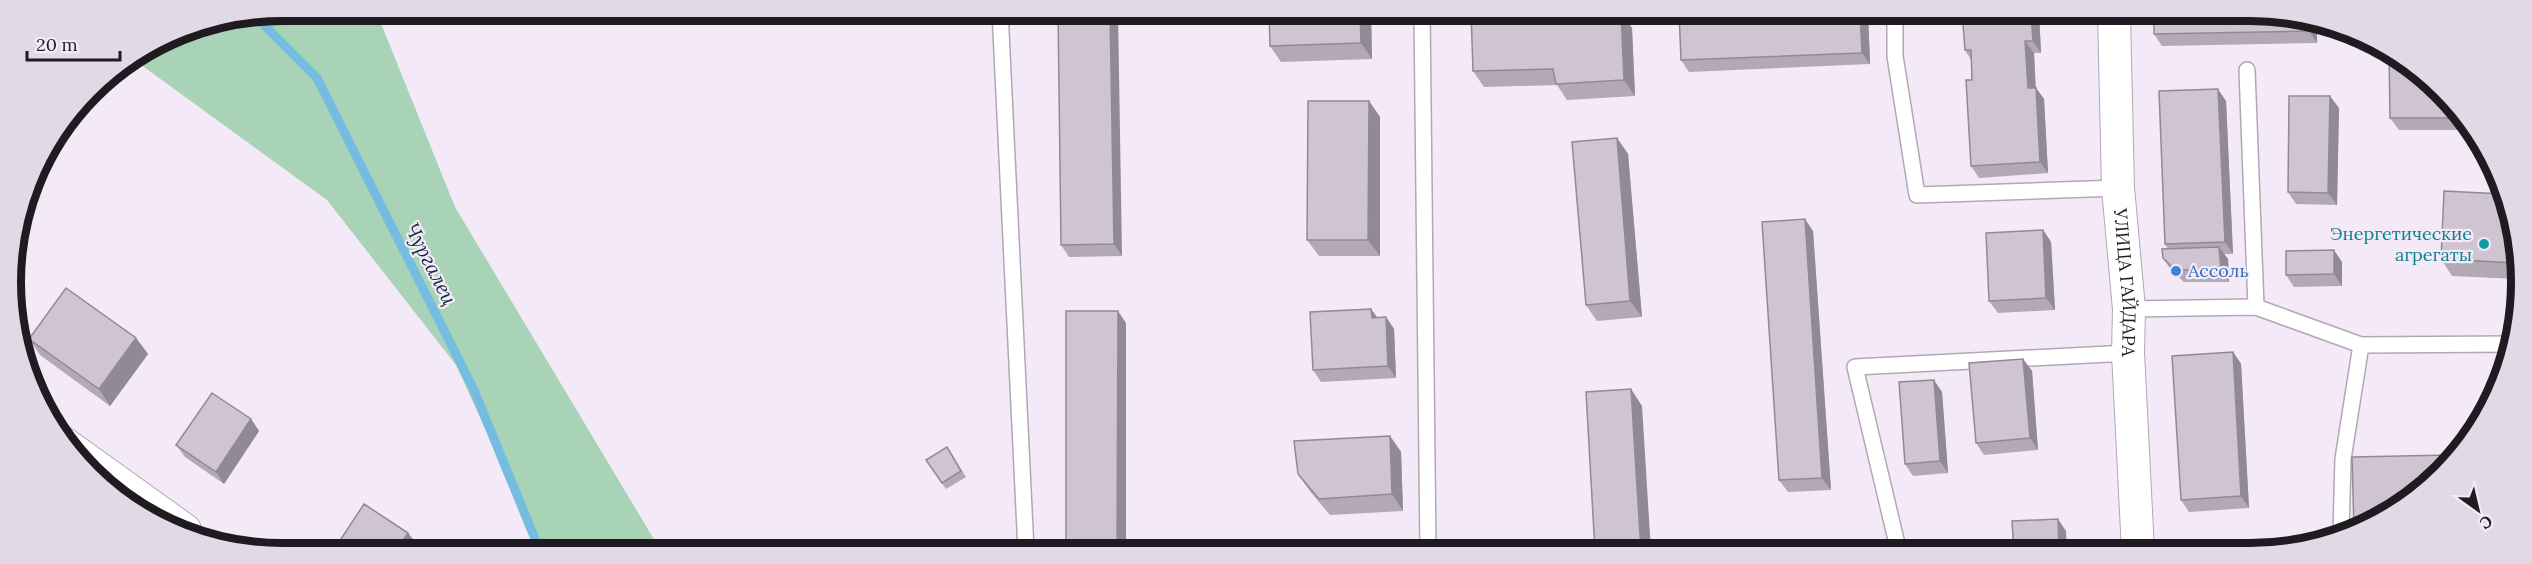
<svg xmlns="http://www.w3.org/2000/svg" width="2532" height="564" font-family="Lora,serif">
<rect width="100%" height="100%" fill="#f3e9f7"/>
<!-- green -->
<polygon fill="#a9d3b6" points="282,11 376,11 455,207 661,551 541,551 456,365 327,200 133,59 178,31"/>
<g fill="none" stroke-linecap="round" stroke-linejoin="round">
<!-- stream -->
<polyline stroke="#74bde1" stroke-width="9" points="255,16 317,78 474,390 540,551"/>
<!-- service casing -->
<g stroke="#b2a8b5" stroke-width="18">
<g id="service">
<polyline points="1000,11 1026,551"/>
<polyline points="1422,12 1428,551"/>
<polyline points="1895,12 1895,56 1917,195 2118,188"/>
<polyline points="2247,70 2256,307"/>
<polyline points="2129,309 2256,307 2361,345 2511,344"/>
<polyline points="2341,534 2343,459 2361,345"/>
<polyline points="1903,551 1897,544 1855,367 2128,353"/>
</g>
</g>
<!-- minor casing -->
<g stroke="#b2a8b5" stroke-width="34">
<g id="minor">
<path id="s1" d="M 2114,13 L 2118,188 L 2129,309 L 2128,353 L 2138,551"/>
<polyline points="65,444 185,530"/>
</g>
</g>
<!-- service -->
<use href="#service" stroke="#fff" stroke-width="15"/>
<!-- minor -->
<use href="#minor" stroke="#fff" stroke-width="32"/>
</g>
<!-- wall -->
<g fill="#b2a9b5">
<polygon points="1058,11 1122,256 1069,257 1061,245"/>
<polygon points="1371,12 1372,59 1281,62 1270,46"/>
<polygon points="1679,12 1868,12 1870,64 1689,72 1681,60"/>
<polygon points="1962,12 2039,13 2041,53 2034,53 2036,88 2044,99 2048,173 1979,178 1971,166 1972,80 1971,60 1965,50"/>
<polygon points="2286,13 2317,23 2317,43 2162,46 2154,34"/>
<polygon points="1563,17 1632,28 1635,96 1567,100 1557,85 1484,87 1473,71"/>
<polygon points="2389,50 2457,110 2458,130 2399,130 2390,118"/>
<polygon points="1369,101 1380,117 1380,256 1319,256 1307,240"/>
<polygon points="2226,101 2233,254 2224,254 2228,259 2229,282 2184,282 2171,270 2163,258 2168,249 2165,244"/>
<polygon points="2339,108 2337,205 2296,204 2288,192"/>
<polygon points="1617,138 1628,154 1642,317 1597,321 1586,305"/>
<polygon points="2512,212 2517,279 2452,276 2441,259"/>
<polygon points="2043,230 2051,242 2055,310 1998,313 1989,301"/>
<polygon points="1813,231 1831,490 1788,492 1779,480"/>
<polygon points="2342,262 2342,286 2294,287 2286,275"/>
<polygon points="1371,309 1377,318 1386,317 1394,329 1396,378 1321,382 1313,370"/>
<polygon points="136,338 148,354 110,406 40,355 29,339"/>
<polygon points="2233,352 2241,364 2249,508 2189,512 2181,500"/>
<polygon points="2023,359 2032,371 2038,450 1984,455 1976,443"/>
<polygon points="1942,392 1948,473 1913,476 1905,464"/>
<polygon points="251,419 259,431 224,484 185,457 176,445"/>
<polygon points="1390,436 1401,452 1403,511 1330,515 1309,490 1298,474"/>
<polygon points="951,453 966,477 946,489 926,460"/>
</g>
<!-- shaded-wall -->
<g fill="#918993">
<polygon points="1110,11 1118,11 1122,256 1114,244"/>
<polygon points="1360,12 1371,12 1372,59 1361,43"/>
<polygon points="1552,12 1562,12 1563,34 1552,17"/>
<polygon points="1621,12 1632,28 1635,96 1624,80"/>
<polygon points="1860,12 1868,12 1870,64 1862,53"/>
<polygon points="2031,13 2039,13 2041,53 2033,41"/>
<polygon points="2308,21 2317,23 2317,43 2309,31"/>
<polygon points="2025,41 2034,53 2036,100 2028,88"/>
<polygon points="2036,88 2044,99 2048,173 2040,162"/>
<polygon points="2218,89 2226,101 2233,254 2225,242"/>
<polygon points="2330,96 2339,108 2337,205 2328,193"/>
<polygon points="1369,101 1380,117 1380,256 1368,240"/>
<polygon points="2449,102 2457,110 2458,130 2449,118"/>
<polygon points="1617,138 1628,154 1642,317 1630,301"/>
<polygon points="1805,219 1813,231 1831,490 1822,478"/>
<polygon points="2043,230 2051,242 2055,310 2046,298"/>
<polygon points="2219,247 2228,259 2229,282 2221,270"/>
<polygon points="2334,250 2342,262 2342,286 2334,274"/>
<polygon points="1371,309 1380,321 1372,318"/>
<polygon points="1118,311 1126,323 1126,551 1117,551"/>
<polygon points="1386,317 1394,329 1396,378 1388,366"/>
<polygon points="136,338 148,354 110,406 99,389"/>
<polygon points="2233,352 2241,364 2249,508 2241,496"/>
<polygon points="2023,359 2032,371 2038,450 2030,438"/>
<polygon points="1934,380 1942,392 1948,473 1940,461"/>
<polygon points="1631,389 1642,406 1651,551 1641,551"/>
<polygon points="251,419 259,431 224,484 216,472"/>
<polygon points="1390,436 1401,452 1403,511 1392,494"/>
<polygon points="2449,455 2452,460 2449,464"/>
<polygon points="2058,519 2066,531 2067,551 2059,551"/>
<polygon points="408,533 417,544 412,551 396,551"/>
</g>
<!-- building -->
<g fill="#cfc4d2" stroke="#918993" stroke-width="1.5">
<polygon points="1058,11 1110,11 1114,244 1061,245"/>
<polygon points="1269,12 1360,12 1361,43 1270,46"/>
<polygon points="1471,12 1552,12 1552,17 1621,12 1624,80 1556,84 1553,69 1473,71"/>
<polygon points="1679,12 1860,12 1862,53 1681,60"/>
<polygon points="1962,12 2031,13 2033,41 2025,41 2028,88 2036,88 2040,162 1971,166 1966,80 1972,80 1971,50 1965,50"/>
<polygon points="2154,13 2286,13 2308,21 2309,31 2154,34"/>
<polygon points="2389,50 2449,102 2449,118 2390,118"/>
<polygon points="2218,89 2225,242 2165,244 2159,91"/>
<polygon points="2289,96 2330,96 2328,193 2288,192"/>
<polygon points="1308,101 1369,101 1368,240 1307,240"/>
<polygon points="1617,138 1630,301 1586,305 1572,142"/>
<polygon points="2444,191 2503,194 2511,208 2510,210 2512,212 2516,263 2441,259"/>
<polygon points="1805,219 1822,478 1779,480 1762,222"/>
<polygon points="2043,230 2046,298 1989,301 1986,233"/>
<polygon points="2219,247 2221,270 2175,270 2163,258 2162,249"/>
<polygon points="2334,250 2334,274 2286,275 2286,251"/>
<polygon points="66,288 136,338 99,389 29,339"/>
<polygon points="1371,309 1372,318 1386,317 1388,366 1313,370 1310,312"/>
<polygon points="1066,311 1118,311 1117,551 1066,551"/>
<polygon points="2233,352 2241,496 2181,500 2172,356"/>
<polygon points="2023,359 2030,438 1976,443 1969,363"/>
<polygon points="1934,380 1940,461 1905,464 1899,382"/>
<polygon points="1631,389 1641,551 1595,551 1586,392"/>
<polygon points="212,393 251,419 216,472 176,445"/>
<polygon points="1390,436 1392,494 1319,499 1298,474 1294,441"/>
<polygon points="947,447 961,471 942,483 926,460"/>
<polygon points="2449,455 2449,464 2442,474 2370,526 2354,530 2352,457"/>
<polygon points="364,504 408,533 396,551 333,551"/>
<polygon points="2058,519 2059,551 2014,551 2012,521"/>
<polygon points="1867,548 1867,551 1821,551"/>
</g>
<!-- markers -->
<circle fill="#0f9aa8" stroke="#f3e9f7" stroke-width="2" cx="2484" cy="244" r="6"/>
<circle fill="#3f7fe0" stroke="#f3e9f7" stroke-width="2" cx="2176" cy="271" r="6"/>
<g text-anchor="middle" stroke-width="4.5" stroke-linejoin="round" paint-order="stroke">
<!-- culture labels -->
<g font-size="18" fill="#0d838f" stroke="#f3e9f7" text-anchor="end">
<text x="2472" y="240">Энергетические<tspan x="2472" dy="21">агрегаты</tspan></text>
</g>
<!-- shop labels -->
<g font-size="18" fill="#366cbe" stroke="#f3e9f7" text-anchor="start">
<text x="2188" y="277">Ассоль</text>
</g>
<!-- street labels -->
<g font-size="18" fill="#1f1b20" stroke="#f3e9f7">
<text dy="6" stroke="none"><textPath href="#s1" startOffset="270">УЛИЦА ГАЙДАРА</textPath></text>
</g>
<!-- water labels -->
<g font-size="20" font-style="italic" fill="#0b2e3d" stroke="#f3e9f7">
<text transform="translate(431 264) rotate(63)" y="7">Чургалец</text>
</g>
</g>
<!-- crop -->
<path d="M0 0H2532V564H0ZM282 21H2250A261 261 0 0 1 2511 282V282A261 261 0 0 1 2250 543H282A261 261 0 0 1 21 282V282A261 261 0 0 1 282 21Z" fill="#e2d9e6" fill-rule="evenodd"/>
<path fill="none" stroke="#1f1b20" stroke-width="8" d="M282 21H2250A261 261 0 0 1 2511 282V282A261 261 0 0 1 2250 543H282A261 261 0 0 1 21 282V282A261 261 0 0 1 282 21Z"/>
<!-- north arrow -->
<g transform="translate(2478 510) rotate(146)" stroke="#f3e9f7" stroke-width="4.5" paint-order="stroke">
<path d="M0-4.5L10 22L0 15L-10 22Z" fill="#1f1b20"/>
<text y="-9" font-size="16" font-weight="bold" text-anchor="middle" fill="#1f1b20">С</text>
</g>
<!-- scale -->
<path d="M27 51v9h93v-9" fill="none" stroke="#1f1b20" stroke-width="3"/>
<text x="36" y="51" font-size="18" fill="#1f1b20" stroke="#f3e9f7" stroke-width="4.5" paint-order="stroke">20 m</text>
</svg>
